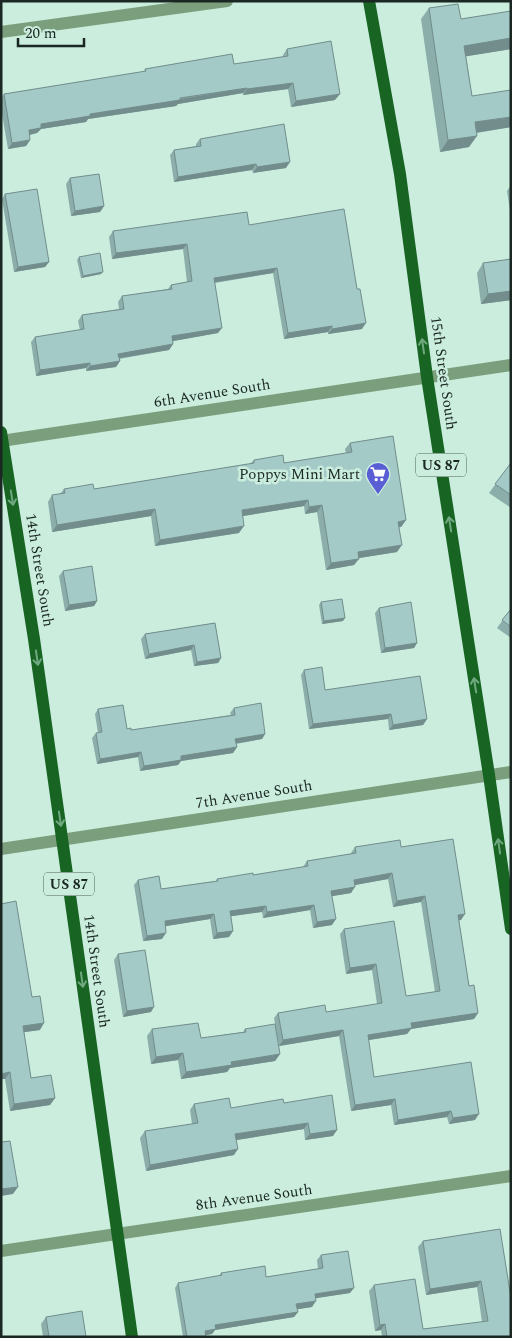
<svg xmlns="http://www.w3.org/2000/svg" width="512" height="1338" font-family="Spectral,serif">
<rect width="100%" height="100%" fill="#caedde"/>
<g fill="none" stroke-linecap="round" stroke-linejoin="round">
<!-- minor -->
<g stroke="#7b9f7c" stroke-width="12">
<polyline points="1,32 227,1"/>
<polyline points="1,441 511,365"/>
<polyline points="1,849 511,772"/>
<polyline points="1,1251 511,1176"/>
</g>
<!-- major -->
<g stroke="#176423" stroke-width="12">
<polyline points="369,1 400,174 427,377 489,775 511,929"/>
<polyline points="1,432 34,639 132,1337"/>
</g>
</g>
<!-- wall -->
<g fill="#8caeab">
<polygon points="429,8 461,19 511,11 511,49 466,56 472,96 511,127 477,133 469,147 440,152 421,19"/>
<polygon points="287,49 335,100 291,107 288,89 243,95 243,93 178,104 176,106 88,119 86,122 41,129 37,133 29,135 30,140 26,146 8,149 1,108 1,98 4,94 144,72 145,69 234,64 283,57 283,55"/>
<polygon points="200,139 286,168 253,173 252,170 174,182 170,155 174,150 196,146 196,144"/>
<polygon points="70,178 104,206 100,212 71,216 66,184"/>
<polygon points="511,185 511,217 507,191"/>
<polygon points="5,194 49,262 45,267 14,272 2,199"/>
<polygon points="249,225 362,329 328,334 328,332 284,339 273,273 215,283 218,333 173,341 173,344 169,350 119,359 120,361 116,367 86,371 86,368 36,376 31,342 35,337 80,330 78,321 82,315 119,309 118,302 122,296 168,289 171,285 187,282 183,249 112,259 109,237 113,231"/>
<polygon points="79,257 101,274 81,278 77,260"/>
<polygon points="511,259 511,300 481,304 477,273 483,263"/>
<polygon points="350,443 406,520 401,527 399,527 397,552 359,558 354,565 326,570 317,512 305,514 304,506 242,516 239,533 155,546 151,516 52,532 48,502 52,495 60,494 64,489 94,489 250,464 254,460 284,463 346,453 345,449"/>
<polygon points="511,463 511,508 489,493"/>
<polygon points="63,571 97,601 94,606 65,611 59,576"/>
<polygon points="321,602 343,621 322,624 319,605"/>
<polygon points="379,608 417,643 414,648 381,653 375,613"/>
<polygon points="511,609 511,638 497,628"/>
<polygon points="215,623 221,658 218,663 194,666 191,650 145,659 141,639 145,634"/>
<polygon points="304,670 325,690 427,719 423,725 389,730 388,719 309,729 301,675"/>
<polygon points="234,708 265,734 262,739 236,744 237,747 233,753 181,761 178,765 140,771 138,757 97,764 92,738 96,733 98,733 95,714 98,709 127,729 131,730 231,715 230,713"/>
<polygon points="355,847 401,847 461,920 459,920 469,986 478,1013 474,1019 411,1029 407,1034 368,1040 374,1077 475,1120 449,1124 447,1117 394,1125 391,1105 351,1111 339,1036 279,1046 274,1018 278,1013 326,1012 377,1004 372,970 346,974 340,934 344,929 406,996 435,992 421,902 393,907 388,879 354,885 351,893 332,896 332,925 313,928 310,910 263,918 262,912 231,916 233,931 229,937 213,939 210,919 165,926 162,939 143,941 134,885 138,880 161,889 216,881 217,879 253,875 303,867 307,861 351,854 351,853"/>
<polygon points="1,904 32,997 40,1030 24,1032 31,1078 55,1098 50,1105 10,1111 5,1079 1,1079"/>
<polygon points="118,954 151,1012 123,1017 114,960"/>
<polygon points="152,1029 201,1038 243,1032 245,1029 280,1054 275,1061 230,1068 227,1072 181,1079 178,1060 151,1064 147,1036"/>
<polygon points="284,1103 333,1136 305,1140 304,1129 236,1140 234,1155 146,1171 140,1138 145,1131 192,1124 190,1110 194,1104 231,1108"/>
<polygon points="500,1229 511,1337 382,1337 381,1330 375,1331 369,1291 374,1285 423,1329 482,1322 477,1287 426,1295 418,1247 423,1241"/>
<polygon points="321,1255 350,1293 315,1298 312,1307 297,1309 298,1312 294,1317 215,1330 212,1334 206,1335 206,1337 183,1337 175,1288 178,1283 219,1276 221,1273 266,1277 318,1269 317,1260"/>
<polygon points="46,1317 86,1337 43,1337 41,1324"/>
</g>
<!-- shaded-wall -->
<g fill="#728d8b">
<polygon points="511,38 511,49 456,58 464,46"/>
<polygon points="293,83 288,89 243,95 247,89"/>
<polygon points="247,88 243,93 178,104 176,106 88,119 86,122 41,129 37,133 25,136 29,130 41,124 90,114"/>
<polygon points="340,94 335,100 291,107 296,101"/>
<polygon points="511,117 511,127 467,134 475,122"/>
<polygon points="477,136 469,147 440,152 448,140"/>
<polygon points="30,140 26,146 8,149 12,143"/>
<polygon points="290,162 286,168 253,173 257,167"/>
<polygon points="256,164 252,170 174,182 178,177"/>
<polygon points="104,206 100,212 71,216 75,211"/>
<polygon points="187,244 183,249 112,259 116,253"/>
<polygon points="49,262 45,267 14,272 18,267"/>
<polygon points="277,268 273,273 210,283 214,278"/>
<polygon points="103,272 101,274 81,278 83,276"/>
<polygon points="511,291 511,300 481,304 488,294"/>
<polygon points="366,323 362,329 328,334 332,329"/>
<polygon points="332,326 328,332 284,339 288,333"/>
<polygon points="222,328 218,333 168,342 172,336"/>
<polygon points="173,344 169,350 114,359 118,354"/>
<polygon points="120,361 116,367 86,371 90,366"/>
<polygon points="90,363 86,368 36,376 40,370"/>
<polygon points="308,500 304,506 237,517 242,510"/>
<polygon points="322,505 317,512 305,514 309,507"/>
<polygon points="155,509 151,516 52,532 57,525"/>
<polygon points="406,520 401,527 394,528 398,522"/>
<polygon points="244,526 239,533 155,546 160,540"/>
<polygon points="402,545 397,552 353,559 358,552"/>
<polygon points="359,559 354,565 326,570 331,563"/>
<polygon points="97,601 94,606 65,611 69,605"/>
<polygon points="345,618 343,621 322,624 324,621"/>
<polygon points="417,643 414,648 381,653 385,648"/>
<polygon points="194,645 191,650 145,659 149,654"/>
<polygon points="221,658 218,663 194,666 197,662"/>
<polygon points="391,714 388,719 309,729 313,724"/>
<polygon points="427,719 423,725 389,730 393,725"/>
<polygon points="265,734 262,739 232,744 235,739"/>
<polygon points="237,747 233,753 181,761 178,765 140,771 144,766 181,756"/>
<polygon points="141,752 138,757 97,764 100,759"/>
<polygon points="392,873 388,879 350,886 354,880"/>
<polygon points="355,887 351,893 327,897 331,891"/>
<polygon points="425,896 421,902 393,907 397,901"/>
<polygon points="314,905 310,910 263,918 267,912"/>
<polygon points="266,906 262,912 226,917 230,911"/>
<polygon points="214,914 210,919 161,927 165,921"/>
<polygon points="465,914 461,920 454,921 458,915"/>
<polygon points="336,919 332,925 313,928 317,922"/>
<polygon points="233,931 229,937 213,939 217,933"/>
<polygon points="166,933 162,939 143,941 147,936"/>
<polygon points="376,964 372,970 346,974 350,968"/>
<polygon points="154,1007 151,1012 123,1017 127,1011"/>
<polygon points="478,1013 474,1019 411,1029 407,1034 363,1041 368,1035 411,1023"/>
<polygon points="44,1023 40,1030 18,1033 23,1026"/>
<polygon points="343,1030 339,1036 279,1046 283,1040"/>
<polygon points="183,1053 178,1060 151,1064 156,1057"/>
<polygon points="280,1054 275,1061 230,1068 227,1072 181,1079 186,1072 231,1062"/>
<polygon points="10,1072 5,1079 1,1079 1,1074"/>
<polygon points="55,1098 50,1105 10,1111 14,1104"/>
<polygon points="395,1099 391,1105 351,1111 355,1105"/>
<polygon points="451,1111 447,1117 394,1125 398,1120"/>
<polygon points="479,1114 475,1120 449,1124 453,1118"/>
<polygon points="308,1123 304,1129 231,1141 235,1134"/>
<polygon points="337,1130 333,1136 305,1140 310,1134"/>
<polygon points="238,1149 234,1155 146,1171 150,1165"/>
<polygon points="18,1187 13,1194 1,1196 1,1189"/>
<polygon points="481,1281 477,1287 426,1295 430,1289"/>
<polygon points="354,1288 350,1293 311,1299 315,1294"/>
<polygon points="316,1301 312,1307 293,1310 296,1304"/>
<polygon points="298,1312 294,1317 215,1330 212,1334 201,1336 205,1331 215,1325"/>
<polygon points="385,1324 381,1330 375,1331 380,1325"/>
</g>
<!-- building -->
<g fill="#a3cac7" stroke="#728d8b">
<polygon points="458,4 461,19 511,11 511,38 464,46 472,96 511,90 511,117 475,122 477,136 448,140 429,8"/>
<polygon points="331,41 340,94 296,101 293,83 247,89 247,88 180,98 180,100 90,114 90,116 41,124 41,128 29,130 30,140 12,143 4,94 146,71 145,69 232,54 234,64 288,56 287,49"/>
<polygon points="284,124 290,162 257,167 256,164 178,177 174,150 201,146 200,139"/>
<polygon points="99,174 104,206 75,211 70,178"/>
<polygon points="37,189 49,262 18,267 5,194"/>
<polygon points="344,209 357,289 360,289 366,323 332,329 332,326 288,333 277,268 214,278 222,328 172,336 173,344 118,354 120,361 90,366 90,363 40,370 35,337 84,329 82,315 124,309 122,296 172,289 171,285 192,281 187,244 116,253 113,231 247,212 249,225"/>
<polygon points="100,253 103,272 83,276 79,257"/>
<polygon points="511,259 511,291 488,294 483,263"/>
<polygon points="393,436 406,520 398,522 402,545 358,552 359,559 331,563 322,505 309,507 308,500 242,510 244,526 160,540 155,509 57,525 52,495 65,493 64,489 93,484 94,489 254,463 254,460 283,455 284,463 352,452 350,443"/>
<polygon points="511,463 511,495 495,484"/>
<polygon points="92,566 97,601 69,605 63,571"/>
<polygon points="342,599 345,618 324,621 321,602"/>
<polygon points="411,602 417,643 385,648 379,608"/>
<polygon points="511,609 511,627 502,620"/>
<polygon points="215,623 221,658 197,662 194,645 149,654 145,634"/>
<polygon points="322,667 325,690 420,676 427,719 393,725 391,714 313,724 304,670"/>
<polygon points="261,703 265,734 235,739 237,747 181,756 181,760 144,766 141,752 100,759 96,733 102,732 98,709 123,705 127,729 131,728 131,730 235,715 234,708"/>
<polygon points="453,839 465,914 458,915 469,986 474,985 478,1013 411,1023 412,1028 368,1035 374,1077 471,1062 479,1114 453,1118 451,1111 398,1120 395,1099 355,1105 343,1030 283,1040 278,1013 325,1005 326,1012 382,1003 376,964 350,968 344,929 394,921 406,996 440,991 425,896 397,901 392,873 354,880 355,887 331,891 336,919 317,922 314,905 267,912 266,906 230,911 233,931 217,933 214,914 165,921 166,933 147,936 138,880 159,876 161,889 218,881 217,879 253,873 253,875 308,866 307,861 356,853 355,847 400,840 401,847"/>
<polygon points="16,901 32,997 40,996 44,1023 23,1026 31,1078 51,1075 55,1098 14,1104 10,1072 1,1074 1,904"/>
<polygon points="145,950 154,1007 127,1011 118,954"/>
<polygon points="198,1023 201,1038 246,1032 245,1029 275,1024 280,1054 231,1062 232,1065 186,1072 183,1053 156,1057 152,1029"/>
<polygon points="332,1095 337,1130 310,1134 308,1123 235,1134 238,1149 150,1165 145,1131 198,1123 194,1104 229,1098 231,1108 283,1099 284,1103"/>
<polygon points="10,1141 18,1187 1,1189 1,1142"/>
<polygon points="500,1229 511,1298 511,1337 387,1337 385,1324 380,1325 374,1285 415,1279 423,1329 488,1321 481,1281 430,1289 423,1241"/>
<polygon points="348,1251 354,1288 315,1294 316,1301 296,1304 298,1312 215,1325 216,1329 205,1331 206,1337 187,1337 178,1283 222,1275 221,1273 265,1266 266,1277 323,1268 321,1255"/>
<polygon points="82,1311 86,1337 49,1337 46,1317"/>
</g>
<!-- one-way arrows -->
<defs><path id="oneway-shaft" d="M-6 0H5M1.5-3L5.5 0L1.5 3" fill="none" stroke-width="1.6" stroke-linecap="round" stroke-linejoin="round" transform="scale(1.25)"/></defs>
<g stroke="#70a880">
<use href="#oneway-shaft" transform="translate(423 346) rotate(-98)"/>
<use href="#oneway-shaft" transform="translate(12 498) rotate(81)"/>
<use href="#oneway-shaft" transform="translate(450 524) rotate(-99)"/>
<use href="#oneway-shaft" transform="translate(37 658) rotate(82)"/>
<use href="#oneway-shaft" transform="translate(475 685) rotate(-99)"/>
<use href="#oneway-shaft" transform="translate(60 819) rotate(82)"/>
<use href="#oneway-shaft" transform="translate(499 846) rotate(-98)"/>
<use href="#oneway-shaft" transform="translate(82 980) rotate(82)"/>
</g>
<!-- icons -->
<defs>
<g id="supermarket-pin" transform="scale(1.25)"><path d="M0 17L-7.5 6A9.5 9.5 0 1 1 7.5 6Z" fill="#595ed5" stroke="#caedde"/><path d="M-6-5.5h2.5l.6 2H6L4.5 2H-2.5L-4.4-4H-6ZM-1.5 3.2a1.3 1.3 0 1 0 .1 0ZM3 3.2a1.3 1.3 0 1 0 .1 0Z" fill="#fff"/></g>
</defs>
<g fill-rule="evenodd">
<use href="#supermarket-pin" x="378" y="474"/>
</g>
<g text-anchor="middle" stroke-width="5" stroke-linejoin="round" paint-order="stroke">
<!-- shield labels -->
<g fill="#caedde" stroke="#4f625a" stroke-width="1">
<rect x="416" y="453.5" width="50" height="23" rx="4"/>
<rect x="44" y="872.5" width="50" height="23" rx="4"/>
</g>
<g font-size="14" font-weight="bold" fill="#1a2722">
<text x="441" y="470">US 87</text>
<text x="69" y="889">US 87</text>
</g>
<!-- street labels -->
<g font-size="15" fill="#1a2722" stroke="#caedde">
<text transform="translate(444 373) rotate(82)" y="5">15th Street South</text>
<text transform="translate(212 393) rotate(-9)" y="5">6th Avenue South</text>
<text transform="translate(40 570) rotate(81)" y="5">14th Street South</text>
<text transform="translate(254 794) rotate(-9)" y="5">7th Avenue South</text>
<text transform="translate(97 971) rotate(82)" y="5">14th Street South</text>
<text transform="translate(254 1197) rotate(-8)" y="5">8th Avenue South</text>
</g>
<!-- poi labels -->
<g font-size="15" fill="#1a2722" stroke="#caedde" text-anchor="end">
<text x="360" y="479">Poppys Mini Mart</text>
</g>
</g>
<!-- border -->
<rect width="512" height="1338" fill="none" stroke="#1a2722" stroke-width="5"/>
<!-- scale -->
<path d="M18 38v8h66v-8" fill="none" stroke="#1a2722" stroke-width="2.5"/>
<text x="25" y="38" font-size="15" fill="#1a2722" stroke="#caedde" stroke-width="4" paint-order="stroke">20 m</text>
</svg>
